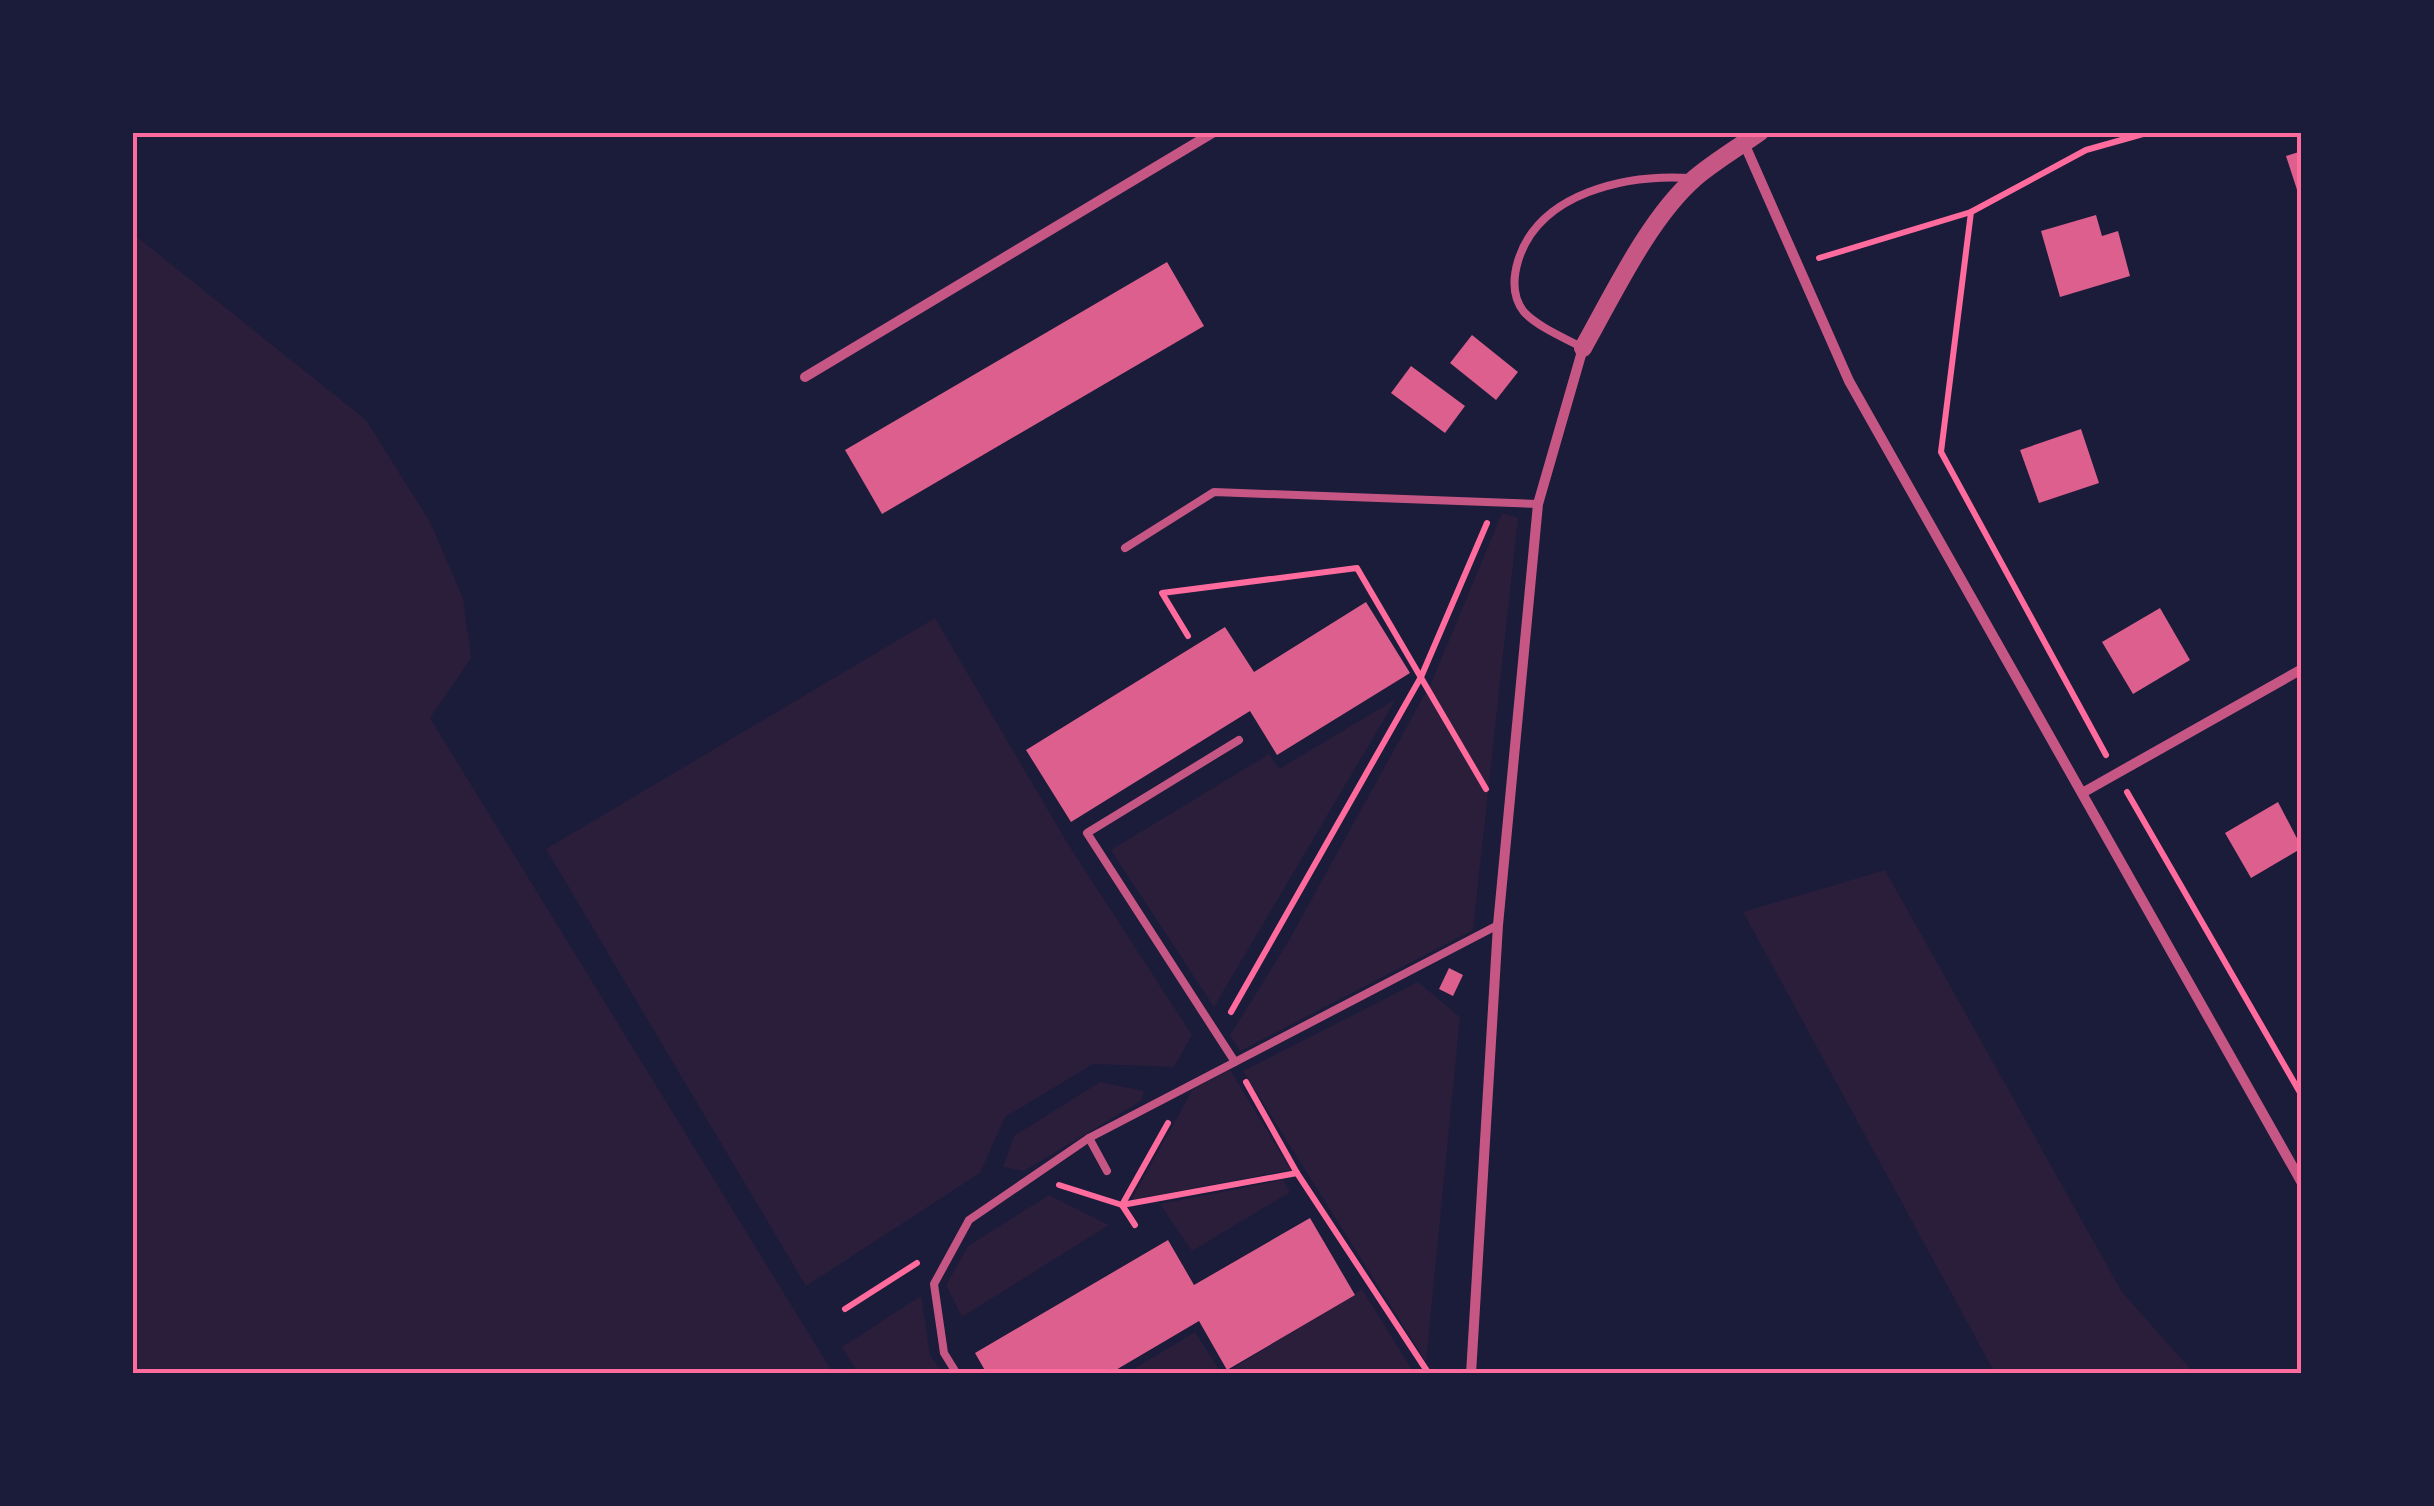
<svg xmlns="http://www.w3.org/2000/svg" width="2434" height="1506" font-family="Barlow,sans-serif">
<rect width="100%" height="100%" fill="#1b1b3a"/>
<!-- green -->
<g fill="#2a1e3b">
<polygon points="132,233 366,420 430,522 463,598 471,658 430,718 833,1373 133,1373"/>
<polygon points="1502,513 1518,518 1473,930 1240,1051 1230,1035 1288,942 1432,681"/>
<polygon points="935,618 1068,844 1192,1035 1174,1067 1093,1064 1005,1117 980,1173 806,1286 546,849"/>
<polygon points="1396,699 1214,1007 1111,850 1269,754 1279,769"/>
<polygon points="1885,870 2122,1292 2194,1373 1995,1373 1743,912"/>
<polygon points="1418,982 1460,1017 1426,1362 1243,1071"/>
<polygon points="1230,1070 1291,1170 1131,1200 1193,1089"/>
<polygon points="1100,1082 1144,1091 1141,1101 1024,1171 1003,1167 1014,1136"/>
<polygon points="1283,1180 1290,1192 1192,1251 1160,1204"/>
<polygon points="1049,1195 1109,1225 962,1317 946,1285 968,1246"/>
<polygon points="1362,1289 1414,1373 1224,1374"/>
<polygon points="921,1296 930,1355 942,1373 858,1373 842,1347"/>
<polygon points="1195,1332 1221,1373 1127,1373"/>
</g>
<!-- building -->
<g fill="#dd5f8e">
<polygon points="2302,151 2302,202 2301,202 2286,156"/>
<polygon points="2096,215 2102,236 2118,231 2130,276 2060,297 2041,231"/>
<polygon points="1167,262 1204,326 882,514 845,450"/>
<polygon points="1472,335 1518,372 1496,400 1450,363"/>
<polygon points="1411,366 1465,406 1445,433 1391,393"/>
<polygon points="2081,429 2099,483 2039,503 2020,450"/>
<polygon points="1366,602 1410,673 1277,755 1250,711 1071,822 1026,750 1225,627 1254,672"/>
<polygon points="2160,608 2190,660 2133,694 2102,642"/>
<polygon points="2278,802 2302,848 2251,878 2225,833"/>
<polygon points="1449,968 1463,975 1453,996 1439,989"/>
<polygon points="1310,1218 1355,1295 1227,1370 1199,1321 1109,1374 987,1374 975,1353 1168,1240 1194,1285"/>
</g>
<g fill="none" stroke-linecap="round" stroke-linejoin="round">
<!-- path -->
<g stroke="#ff6b9d" stroke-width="6">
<polyline points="1819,258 1971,212"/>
<polyline points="1188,636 1162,593 1357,568 1486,789"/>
<polyline points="2106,755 1941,452 1971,212 2086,150 2150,132"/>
<polyline points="2127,792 2302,1096"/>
<polyline points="1231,1012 1421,677 1487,523"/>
<polyline points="1246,1082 1297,1173 1429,1374"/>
<polyline points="1059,1185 1122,1205 1297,1173"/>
<polyline points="1122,1205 1168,1123"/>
<polyline points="1122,1205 1135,1225"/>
<polyline points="845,1309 917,1263"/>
</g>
<!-- service -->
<g stroke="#c65784" stroke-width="8">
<path d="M 1583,348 C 1565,338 1538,327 1524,312 C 1512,297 1513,278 1518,261 C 1539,192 1627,174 1691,178"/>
<polyline points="1125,548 1214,492 1538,504"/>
<polyline points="1235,1062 1087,833 1239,740"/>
<polyline points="1089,1138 1107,1171"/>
<polyline points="957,1374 944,1353 934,1284 969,1220 1089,1138 1498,925"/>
</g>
<!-- minor -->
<g stroke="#c65784" stroke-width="10">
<polyline points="1744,143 1849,381 2302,1183"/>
<polyline points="805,377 1214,132"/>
<polyline points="2084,792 2302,669"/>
<polyline points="1471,1374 1498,925 1538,504 1583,348"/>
</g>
<!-- tertiary -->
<path stroke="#c65784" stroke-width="18" d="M 1583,348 C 1613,295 1649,218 1695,178 C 1715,161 1739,147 1760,132"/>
</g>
<!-- border -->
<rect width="2434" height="1506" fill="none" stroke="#1b1b3a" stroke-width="270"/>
<rect x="135" y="135" width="2164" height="1236" fill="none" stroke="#ff6b9d" stroke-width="4"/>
</svg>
